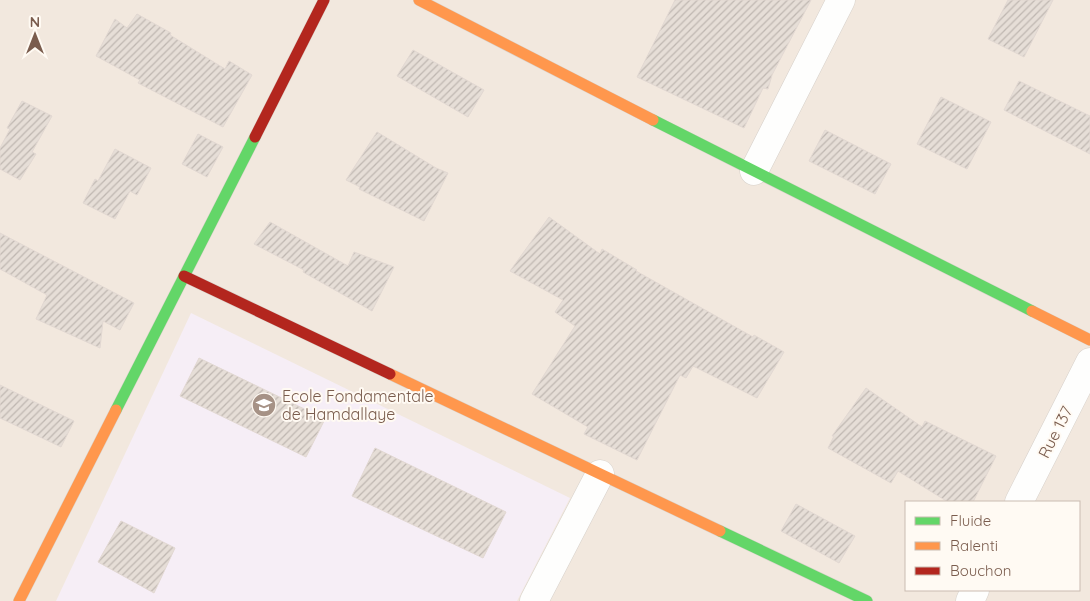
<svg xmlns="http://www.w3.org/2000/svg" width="1090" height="601" font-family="Quicksand,sans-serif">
<defs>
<pattern id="building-hatch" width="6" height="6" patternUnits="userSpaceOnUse" patternTransform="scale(1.25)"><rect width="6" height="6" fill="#e6ded7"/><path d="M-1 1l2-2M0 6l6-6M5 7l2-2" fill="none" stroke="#bfb7b1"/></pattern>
</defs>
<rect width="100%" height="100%" fill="#f9f5f0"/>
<!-- residential -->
<path fill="#f2e8de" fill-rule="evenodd" d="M 0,0 L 1090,0 L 1090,601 L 0,601 ZM 906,502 L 1079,502 L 1079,590 L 906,590 Z"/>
<!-- education -->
<polygon fill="#f6eef6" points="191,313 570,498 517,601 56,601"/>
<!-- building -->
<g fill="url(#building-hatch)" stroke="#e2d8d2">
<polygon points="675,0 811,0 772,75 768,89 763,88 744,128 637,77"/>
<polygon points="1008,0 1053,0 1024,57 988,39"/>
<polygon points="137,14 171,33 170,35 225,69 229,61 252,75 223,127 138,83 140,80 96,56 115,19 127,28"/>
<polygon points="413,50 484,90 468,117 397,76"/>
<polygon points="1019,81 1090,116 1090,154 1004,110"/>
<polygon points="941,97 991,122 967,169 917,144"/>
<polygon points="22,101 52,116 32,152 36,154 20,180 0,169 0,148 10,129 7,128"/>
<polygon points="825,130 891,164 875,194 809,161"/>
<polygon points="377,132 436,168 448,173 424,221 359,189 360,187 346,180"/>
<polygon points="198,134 223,147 207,177 182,164"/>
<polygon points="115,149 151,168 137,195 130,191 115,219 83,203 95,179 98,181"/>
<polygon points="549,217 600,254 602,249 637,270 636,271 753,337 754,335 784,352 757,398 693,366 686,378 680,375 637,460 584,434 588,427 532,394 575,326 555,312 563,300 510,271"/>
<polygon points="270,222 348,266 354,252 394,267 372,311 303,272 304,270 254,244"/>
<polygon points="0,233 134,303 120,330 103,321 100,348 36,319 47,295 0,269"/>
<polygon points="199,358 325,419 306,457 180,396"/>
<polygon points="0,385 74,421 61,447 0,418"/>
<polygon points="866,388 922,427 925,421 996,456 973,502 948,502 898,471 891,483 828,448 834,436 832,436"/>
<polygon points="375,448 506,512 483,558 352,496"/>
<polygon points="796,504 855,536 839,563 781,531"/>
<polygon points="121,521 175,548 154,593 98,562"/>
</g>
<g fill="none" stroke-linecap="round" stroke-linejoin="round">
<!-- street casing -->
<g stroke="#d7d1cb" stroke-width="29">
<g id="street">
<polyline points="754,171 841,0"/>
<polyline points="1019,502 1090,362"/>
<polyline points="534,601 600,474"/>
<polyline points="970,601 975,590"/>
</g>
</g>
<!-- fast casing -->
<g stroke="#d9d2cb" stroke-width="12">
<g id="fast">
<polyline points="653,120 1032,311"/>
<polyline points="116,410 255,137"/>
<polyline points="720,531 867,601"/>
</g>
</g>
<!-- slow casing -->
<g stroke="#d9d2cb" stroke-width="12">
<g id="slow">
<polyline points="419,0 653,120"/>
<polyline points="1032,311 1090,340"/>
<polyline points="390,374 720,531"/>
<polyline points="19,601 116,410"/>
</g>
</g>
<!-- jam casing -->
<g stroke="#d9d2cb" stroke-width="12">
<g id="jam">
<polyline points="255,137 324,0"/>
<polyline points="184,276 390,374"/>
</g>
</g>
<!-- street -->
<use href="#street" stroke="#fefefd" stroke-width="28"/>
<!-- fast -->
<use href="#fast" stroke="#63d668" stroke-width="11"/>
<!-- slow -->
<use href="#slow" stroke="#ff974d" stroke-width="11"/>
<!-- jam -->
<use href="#jam" stroke="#b3261e" stroke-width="11"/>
</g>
<!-- icons -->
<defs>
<g id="school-disc" transform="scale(1.25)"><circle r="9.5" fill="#a69286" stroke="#fffaf3"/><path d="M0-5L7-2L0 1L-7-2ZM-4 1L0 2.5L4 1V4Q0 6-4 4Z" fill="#fff"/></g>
</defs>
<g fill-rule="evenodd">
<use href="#school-disc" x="264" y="405"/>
</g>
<g text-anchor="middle" stroke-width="4" stroke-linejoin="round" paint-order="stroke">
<!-- poi labels -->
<g font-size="16" fill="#7a5c4d" stroke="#fffaf3" text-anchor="start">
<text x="282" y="402">Ecole Fondamentale<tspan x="282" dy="18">de Hamdallaye</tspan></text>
</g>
<!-- street labels -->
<g font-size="16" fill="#7a5c4d" stroke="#fffaf3">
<text transform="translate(1055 432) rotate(-63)" y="6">Rue 137</text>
</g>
</g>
<!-- legend -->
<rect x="905" y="501" width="175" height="90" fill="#fffaf3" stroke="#cabbb1"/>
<rect x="915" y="517" width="25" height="8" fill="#63d668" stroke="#cabbb1"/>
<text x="950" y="526" font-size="15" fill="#7a5c4d">Fluide</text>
<rect x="915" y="542" width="25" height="8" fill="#ff974d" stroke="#cabbb1"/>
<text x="950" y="551" font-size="15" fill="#7a5c4d">Ralenti</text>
<rect x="915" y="567" width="25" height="8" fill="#b3261e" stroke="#cabbb1"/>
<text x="950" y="576" font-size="15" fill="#7a5c4d">Bouchon</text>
<!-- north arrow -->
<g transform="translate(35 35)" stroke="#fffaf3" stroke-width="4" paint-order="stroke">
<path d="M0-4L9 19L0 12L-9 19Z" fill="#7a5c4d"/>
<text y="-8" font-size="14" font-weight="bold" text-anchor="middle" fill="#7a5c4d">N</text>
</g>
</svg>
